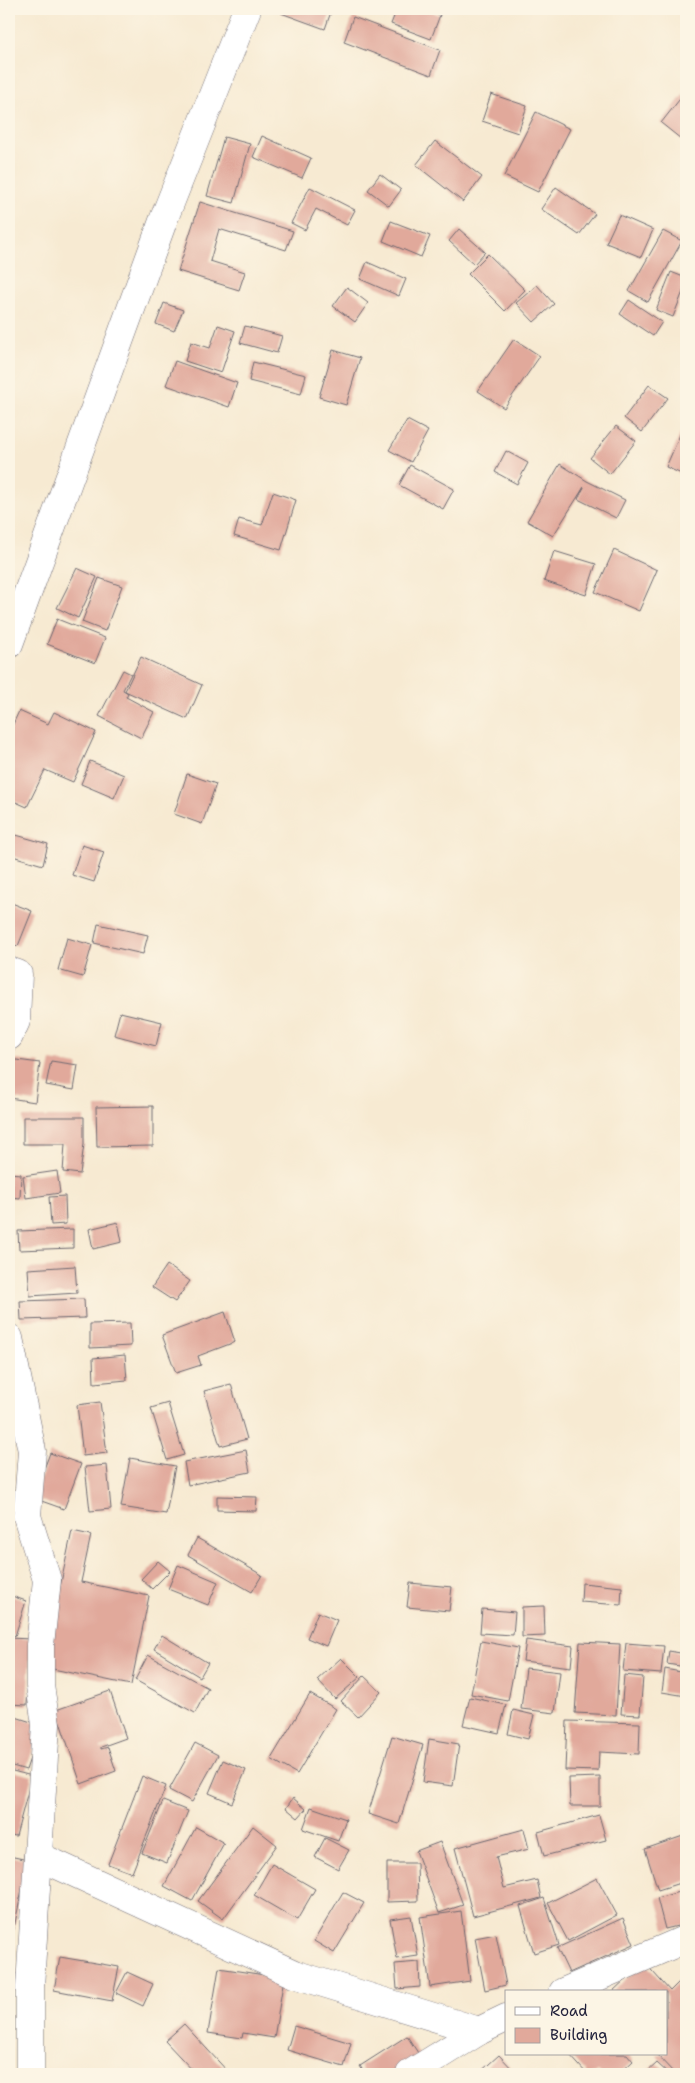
<svg xmlns="http://www.w3.org/2000/svg" width="695" height="2083" font-family="'Shantell Sans',sans-serif">
<rect width="100%" height="100%" fill="#fcf5e5"/>
<filter id="ink" filterUnits="userSpaceOnUse"><feTurbulence type="fractalNoise" baseFrequency=".02" numOctaves="2"/><feDisplacementMap in="SourceGraphic" scale="10" xChannelSelector="R" yChannelSelector="G"/><feConvolveMatrix kernelMatrix="1 2 1 2 8 2 1 2 1" color-interpolation-filters="sRGB"/></filter>
<filter id="wash" filterUnits="userSpaceOnUse"><feTurbulence type="fractalNoise" baseFrequency=".0096" numOctaves="4" result="noise"/><feDisplacementMap in="SourceGraphic" scale="20" xChannelSelector="R" yChannelSelector="G"/><feGaussianBlur stdDeviation="1.12" result="paint"/><feColorMatrix in="noise" values="0 0 0 0 0 0 0 0 0 0 0 0 0 0 0 0 0 1.4 0 .05"/><feComposite in="paint" operator="in"/></filter>
<g filter="url(#wash)">
<rect width="100%" height="100%" fill="#f7ead2"/>
<g id="blocks">
<!-- building -->
<g fill="#e1a99b">
<polygon points="283,9 332,9 325,29 281,13"/>
<polygon points="397,9 425,9 440,15 431,39 391,24"/>
<polygon points="353,17 440,50 431,75 344,42"/>
<polygon points="491,94 527,106 518,133 482,121"/>
<polygon points="683,95 686,98 686,143 661,123"/>
<polygon points="536,112 570,129 538,192 504,176"/>
<polygon points="262,136 311,158 302,178 253,157"/>
<polygon points="224,137 250,144 234,203 207,196"/>
<polygon points="435,141 482,177 463,202 416,165"/>
<polygon points="380,174 401,190 389,206 368,190"/>
<polygon points="310,187 355,210 347,225 316,209 305,230 291,223"/>
<polygon points="556,187 595,214 579,235 541,209"/>
<polygon points="200,202 293,231 286,250 219,229 210,261 245,272 239,290 178,271"/>
<polygon points="619,215 653,230 641,257 606,243"/>
<polygon points="391,221 430,236 421,257 383,241"/>
<polygon points="459,229 485,252 474,264 449,241"/>
<polygon points="663,231 682,241 648,302 629,291"/>
<polygon points="488,254 525,290 505,311 468,274"/>
<polygon points="367,262 406,279 399,296 360,279"/>
<polygon points="671,272 686,278 686,284 673,317 656,310"/>
<polygon points="537,285 554,304 534,322 516,303"/>
<polygon points="347,287 368,303 355,322 333,306"/>
<polygon points="629,300 662,322 653,336 620,314"/>
<polygon points="164,303 183,310 174,331 156,324"/>
<polygon points="218,325 235,331 221,373 185,361 191,342 210,348"/>
<polygon points="245,326 282,336 277,353 240,343"/>
<polygon points="514,339 540,356 504,408 478,391"/>
<polygon points="333,350 360,358 346,405 319,397"/>
<polygon points="175,361 237,383 229,407 166,385"/>
<polygon points="253,362 306,375 301,394 249,381"/>
<polygon points="649,385 668,398 642,432 624,418"/>
<polygon points="407,420 428,431 411,462 389,450"/>
<polygon points="616,426 636,441 610,474 590,458"/>
<polygon points="682,430 686,431 686,476 666,467"/>
<polygon points="506,451 528,463 517,484 495,472"/>
<polygon points="560,464 587,481 625,500 616,518 578,499 584,487 553,536 527,521"/>
<polygon points="410,465 454,489 443,509 399,485"/>
<polygon points="273,492 296,500 281,550 234,536 239,519 262,525"/>
<polygon points="614,550 657,570 639,611 595,592"/>
<polygon points="554,551 596,564 586,595 544,581"/>
<polygon points="77,568 97,577 78,618 57,608"/>
<polygon points="99,578 122,586 105,631 82,622"/>
<polygon points="57,619 105,638 95,663 47,644"/>
<polygon points="141,657 202,685 187,719 125,691"/>
<polygon points="123,670 131,674 123,690 128,693 126,697 154,712 141,738 99,716"/>
<polygon points="19,711 48,724 54,712 96,732 73,782 45,770 27,807 9,799 9,733"/>
<polygon points="90,761 124,775 114,798 81,784"/>
<polygon points="187,774 216,784 202,824 174,814"/>
<polygon points="9,833 48,844 43,865 9,855"/>
<polygon points="82,845 104,852 94,882 72,875"/>
<polygon points="9,902 32,911 18,946 9,943"/>
<polygon points="98,924 148,935 143,954 94,943"/>
<polygon points="67,938 92,945 83,977 58,970"/>
<polygon points="120,1012 162,1022 156,1046 114,1035"/>
<polygon points="9,1059 40,1063 35,1102 9,1098"/>
<polygon points="51,1061 78,1065 74,1090 46,1085"/>
<polygon points="153,1106 153,1146 97,1147 96,1107"/>
<polygon points="23,1117 84,1117 84,1144 80,1174 63,1172 65,1144 23,1144"/>
<polygon points="57,1171 60,1193 26,1198 23,1176"/>
<polygon points="9,1173 21,1174 20,1198 9,1197"/>
<polygon points="65,1196 66,1224 51,1225 49,1197"/>
<polygon points="118,1222 122,1242 93,1249 89,1229"/>
<polygon points="73,1229 73,1248 19,1250 18,1231"/>
<polygon points="167,1265 190,1281 175,1302 152,1287"/>
<polygon points="75,1266 77,1293 30,1296 28,1269"/>
<polygon points="84,1299 85,1318 21,1320 20,1301"/>
<polygon points="225,1312 235,1342 198,1356 201,1365 176,1373 162,1335"/>
<polygon points="130,1323 131,1346 90,1348 90,1324"/>
<polygon points="125,1355 127,1380 94,1383 93,1358"/>
<polygon points="231,1384 247,1439 220,1446 204,1391"/>
<polygon points="100,1402 107,1453 83,1456 77,1405"/>
<polygon points="168,1403 184,1455 167,1460 151,1408"/>
<polygon points="246,1450 250,1472 188,1485 184,1462"/>
<polygon points="50,1453 81,1464 64,1509 33,1498"/>
<polygon points="130,1458 175,1466 166,1514 121,1507"/>
<polygon points="107,1465 111,1509 90,1511 85,1467"/>
<polygon points="217,1496 257,1497 256,1511 217,1510"/>
<polygon points="72,1531 91,1535 81,1582 149,1596 131,1685 43,1667"/>
<polygon points="197,1538 262,1575 252,1592 188,1555"/>
<polygon points="158,1561 170,1571 152,1589 141,1579"/>
<polygon points="178,1565 218,1582 208,1605 168,1589"/>
<polygon points="410,1583 452,1587 449,1611 407,1607"/>
<polygon points="582,1583 622,1587 621,1605 581,1602"/>
<polygon points="9,1595 26,1601 15,1636 9,1634"/>
<polygon points="544,1606 545,1636 522,1637 522,1607"/>
<polygon points="482,1609 515,1612 513,1635 480,1633"/>
<polygon points="318,1612 337,1620 326,1646 307,1638"/>
<polygon points="162,1635 208,1663 200,1677 154,1649"/>
<polygon points="9,1638 31,1639 27,1705 9,1704"/>
<polygon points="526,1640 573,1646 571,1667 523,1661"/>
<polygon points="481,1641 518,1648 508,1701 471,1694"/>
<polygon points="580,1642 620,1644 616,1715 575,1713"/>
<polygon points="626,1643 664,1646 661,1674 623,1671"/>
<polygon points="669,1651 686,1654 686,1667 667,1664"/>
<polygon points="148,1655 208,1688 195,1713 135,1680"/>
<polygon points="341,1658 360,1677 335,1699 317,1680"/>
<polygon points="526,1668 560,1672 555,1713 521,1709"/>
<polygon points="665,1669 686,1673 686,1696 662,1692"/>
<polygon points="624,1675 643,1677 640,1715 621,1714"/>
<polygon points="364,1676 381,1692 358,1717 341,1701"/>
<polygon points="110,1691 126,1738 101,1747 101,1749 108,1747 116,1771 81,1784 56,1710"/>
<polygon points="310,1694 336,1709 297,1774 271,1759"/>
<polygon points="470,1697 506,1705 499,1733 463,1725"/>
<polygon points="513,1710 534,1715 528,1739 508,1734"/>
<polygon points="9,1715 41,1725 26,1770 9,1765"/>
<polygon points="567,1721 640,1723 639,1754 599,1752 598,1771 565,1770"/>
<polygon points="392,1736 423,1745 399,1824 368,1814"/>
<polygon points="429,1739 459,1744 453,1786 423,1782"/>
<polygon points="195,1743 218,1755 192,1802 169,1790"/>
<polygon points="223,1760 246,1770 232,1803 209,1793"/>
<polygon points="9,1770 32,1776 16,1836 9,1835"/>
<polygon points="142,1776 166,1786 132,1873 108,1864"/>
<polygon points="600,1777 600,1806 570,1806 569,1778"/>
<polygon points="293,1798 306,1809 298,1818 286,1808"/>
<polygon points="163,1801 188,1811 167,1863 142,1853"/>
<polygon points="311,1807 346,1819 338,1841 303,1829"/>
<polygon points="599,1815 606,1840 544,1856 538,1832"/>
<polygon points="253,1826 277,1845 223,1919 198,1901"/>
<polygon points="196,1827 224,1843 192,1901 164,1886"/>
<polygon points="524,1829 529,1849 496,1857 504,1888 537,1880 541,1898 473,1916 455,1848"/>
<polygon points="686,1835 686,1881 658,1890 645,1849"/>
<polygon points="325,1838 349,1850 338,1869 315,1857"/>
<polygon points="440,1842 463,1905 439,1913 416,1851"/>
<polygon points="9,1856 28,1860 13,1933 9,1932"/>
<polygon points="387,1863 417,1863 418,1901 387,1902"/>
<polygon points="272,1864 315,1889 297,1920 254,1895"/>
<polygon points="597,1878 617,1915 568,1941 548,1903"/>
<polygon points="686,1890 686,1924 665,1929 657,1898"/>
<polygon points="343,1892 364,1903 334,1953 314,1941"/>
<polygon points="544,1898 559,1945 534,1953 520,1906"/>
<polygon points="461,1911 470,1981 430,1987 420,1917"/>
<polygon points="411,1916 418,1956 397,1959 390,1919"/>
<polygon points="623,1918 634,1944 569,1973 557,1948"/>
<polygon points="496,1934 506,1985 485,1990 475,1938"/>
<polygon points="60,1957 119,1967 112,2001 54,1990"/>
<polygon points="419,1962 420,1987 397,1989 395,1964"/>
<polygon points="644,1962 670,1991 686,1975 686,2071 683,2074 675,2074 656,2054 666,2054 666,1992 612,1992"/>
<polygon points="219,1968 284,1978 274,2038 243,2033 242,2038 208,2033"/>
<polygon points="127,1972 153,1984 143,2006 116,1993"/>
<polygon points="184,2024 230,2074 196,2074 165,2041"/>
<polygon points="294,2026 351,2043 344,2067 287,2050"/>
<polygon points="407,2036 420,2056 391,2074 365,2074 360,2066"/>
<polygon points="569,2054 627,2054 633,2061 619,2074 601,2074 598,2072 595,2074 587,2074"/>
<polygon points="499,2055 517,2074 478,2074"/>
<polygon points="657,2063 669,2074 645,2074"/>
</g>
</g>
</g>
<g filter="url(#ink)">
<use href="#blocks" fill-opacity="0" stroke="#6d6870" stroke-width="1"/>
<g fill="none" stroke-linecap="round" stroke-linejoin="round">
<!-- minor casing -->
<g stroke="#6d6870" stroke-width="29">
<g id="minor">
<polyline points="9,644 163,221 247,9"/>
<polyline points="9,971 18,974 16,1021 9,1036"/>
<polyline points="9,1338 32,1451 27,1516 47,1580 40,1645 40,1686 46,1724 30,1987 30,2074"/>
<polyline points="38,1856 294,1974 479,2031"/>
<polyline points="563,1992 686,1939"/>
<polyline points="410,2074 479,2031 506,2018"/>
</g>
</g>
<!-- minor -->
<use href="#minor" stroke="#fff" stroke-width="28"/>
</g>
</g>
<!-- margin -->
<rect width="695" height="2083" fill="none" stroke="#fcf5e5" stroke-width="30"/>
<!-- legend -->
<rect x="505" y="1990" width="162" height="65" fill="#fcf5e5" stroke="#a5a1a1"/>
<rect x="515" y="2007" width="25" height="8" fill="#ffffff" stroke="#a5a1a1"/>
<text x="550" y="2016" font-size="15" fill="#22223b">Road</text>
<rect x="515" y="2028" width="25" height="15" fill="#e1a99b" stroke="#a5a1a1"/>
<text x="550" y="2040" font-size="15" fill="#22223b">Building</text>
</svg>
